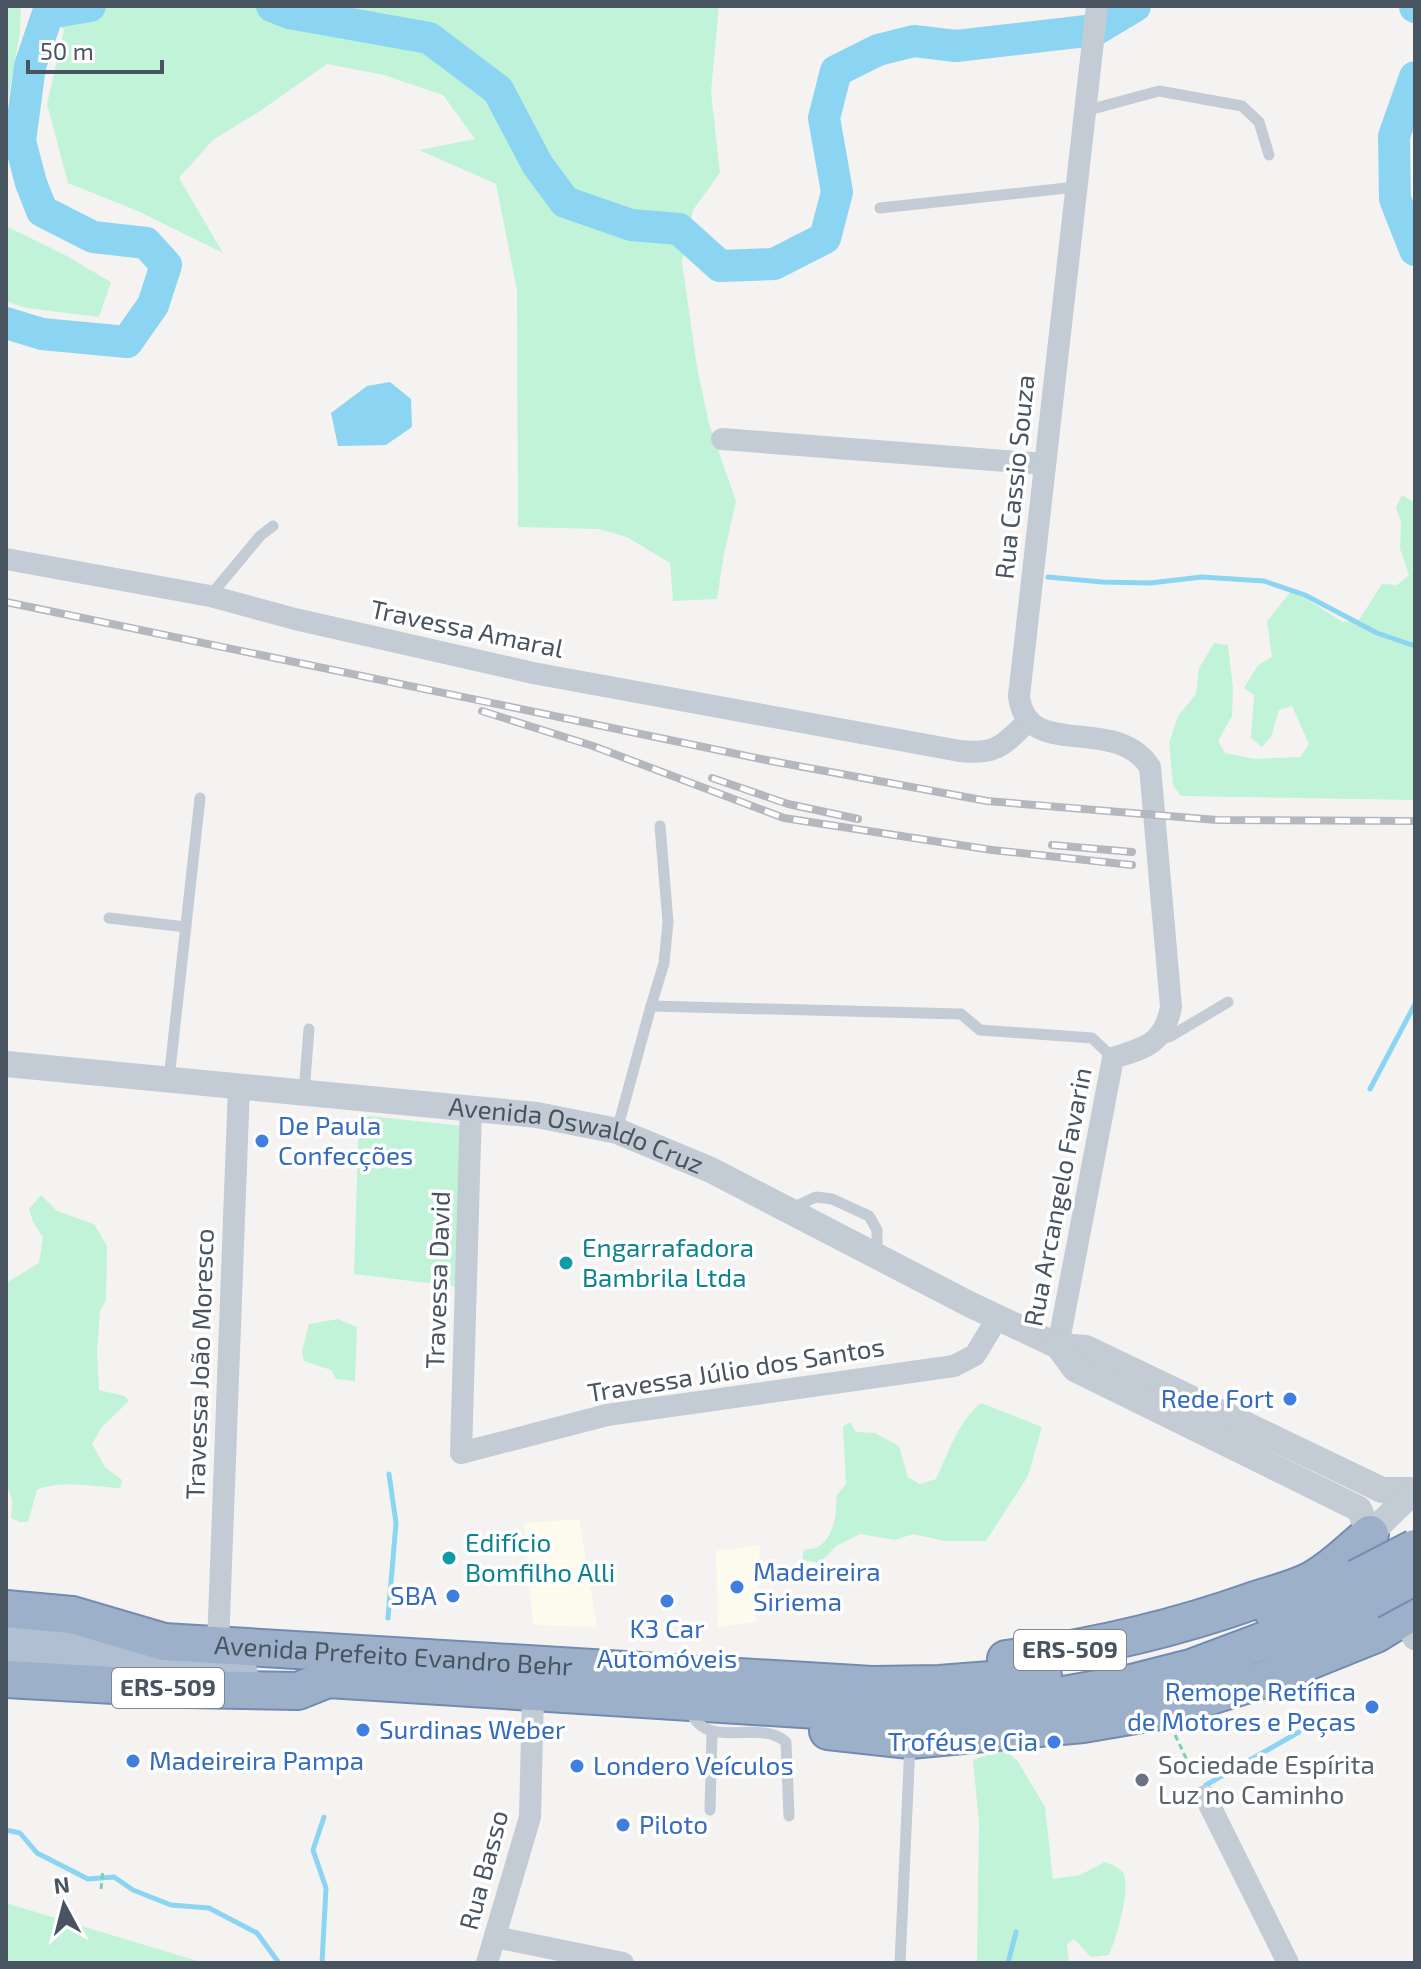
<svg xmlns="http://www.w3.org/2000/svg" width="1421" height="1969" font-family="'Exo 2',sans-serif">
<rect width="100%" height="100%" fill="#f5f3f2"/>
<!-- commercial -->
<g fill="#fdfaee">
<polygon points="579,1519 597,1627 533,1625 524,1523"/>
<polygon points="760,1545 756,1622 718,1627 716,1551"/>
</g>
<!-- green -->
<g fill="#c0f3d8">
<polygon points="6,6 21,6 20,32 6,111"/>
<polygon points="43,6 719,6 711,92 720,173 693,210 682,262 697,367 709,424 736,501 724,554 717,599 673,601 670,563 627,537 599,529 518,527 517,290 496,184 419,150 475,139 443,95 384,75 327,64 260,111 213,140 179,178 223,253 140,212 68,183 47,104 64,30"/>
<polygon points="6,226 63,254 111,282 99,317 26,308 6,301"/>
<polygon points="1402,495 1415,503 1415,800 1181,796 1173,785 1169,743 1178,716 1196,694 1199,668 1214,643 1228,645 1233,688 1232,716 1218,741 1225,753 1255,759 1300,757 1309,744 1292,706 1279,710 1271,737 1262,747 1251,738 1254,695 1244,688 1258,665 1272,657 1267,621 1292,590 1343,622 1359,620 1382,584 1397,585 1409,575 1400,549 1401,521 1396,508"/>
<polygon points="359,1115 463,1126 460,1287 354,1274"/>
<path d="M 41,1195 L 57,1211 L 94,1224 L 107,1246 L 106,1300 L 100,1311 L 97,1352 L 99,1390 L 125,1396 L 129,1401 L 102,1427 L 92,1444 L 105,1467 L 122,1480 L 120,1488 C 94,1487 61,1479 37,1490 L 28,1522 L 20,1522 L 11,1518 L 12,1500 L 6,1482 L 6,1283 L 39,1263 L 43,1237 L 33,1222 L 29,1209 Z"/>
<polygon points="338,1319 357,1327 355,1381 336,1379 331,1370 304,1361 302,1352 309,1324"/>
<path d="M 981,1403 L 1042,1427 L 1028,1476 L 986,1541 L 945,1541 L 913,1534 L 895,1540 L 860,1534 L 836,1546 L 820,1563 L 802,1560 L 804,1550 C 808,1549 813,1549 818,1547 C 833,1539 838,1511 836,1496 L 846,1484 L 843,1427 L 850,1422 L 856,1432 L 875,1433 L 899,1446 L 908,1477 L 920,1484 L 936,1479 C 948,1454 958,1421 981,1403 Z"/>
<path d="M 999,1751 L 1010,1751 L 1012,1757 L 1017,1760 L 1045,1807 L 1053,1879 L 1080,1875 L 1105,1862 C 1111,1864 1118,1867 1122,1871 C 1133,1885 1116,1939 1109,1955 L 1091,1957 L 1074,1939 L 1067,1944 L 1069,1963 L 977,1963 L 979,1822 L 973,1760 Z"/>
<polygon points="6,1903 204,1963 6,1963"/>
</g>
<!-- water -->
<polygon fill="#8bd5f2" points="390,382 411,399 412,427 386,445 338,446 331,413 367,386"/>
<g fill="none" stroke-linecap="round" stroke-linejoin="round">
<!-- stream -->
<g stroke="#8bd5f2" stroke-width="5">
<polyline points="1048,577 1102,582 1150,583 1202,577 1264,581 1305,595 1377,633 1415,646"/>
<polyline points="1370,1089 1415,1004"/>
<polyline points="388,1618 396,1523 389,1474"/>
<polyline points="1206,1785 1299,1732"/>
<polyline points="6,1830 20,1833 37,1853 88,1879 114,1877 133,1890 171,1905 209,1908 257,1933 279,1963"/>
<polyline points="322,1963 326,1888 313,1850 324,1817"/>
<polyline points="1008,1963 1016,1932"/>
</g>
<!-- river -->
<g stroke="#8bd5f2" stroke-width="32">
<polyline points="272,6 289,13 429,38 498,90 537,164 565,202 631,225 679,229 720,266 774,264 825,238 837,192 824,118 836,71 878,50 914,41 956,46 1095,30 1135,6"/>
<polyline points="1415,6 1415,7"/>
<polyline points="1415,77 1394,136 1395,199 1415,250"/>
<polyline points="6,323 42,334 127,342 153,305 166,265 146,243 93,237 42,211 31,183 20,141 30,66 48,13 90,6"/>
</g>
<!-- trunk casing -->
<g stroke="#738baf" stroke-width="40">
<g id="trunk">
<path id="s2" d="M 6,1609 L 72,1615 L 164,1642 L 872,1685 L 939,1684 L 1043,1676"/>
<polyline points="1273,1612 1357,1578"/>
<path d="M 1006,1659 C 1092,1648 1174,1629 1255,1600 C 1274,1594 1295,1589 1312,1580 C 1334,1568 1351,1550 1370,1534"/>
<polyline points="6,1679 187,1689 298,1691 328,1679 833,1711 942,1711 1012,1704 1132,1683 1191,1668 1369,1601"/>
<polyline points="828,1731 910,1740 1083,1724 1165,1710 1262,1680 1376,1634 1415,1610"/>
</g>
</g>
<!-- path -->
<g stroke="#76d3ac" stroke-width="3" stroke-dasharray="6 4" stroke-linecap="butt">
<polyline points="1175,1735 1196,1779"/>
<polyline points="101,1889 103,1869"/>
</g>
<!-- service -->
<g stroke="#c3cbd4" stroke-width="11">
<polyline points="1085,111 1159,91 1242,106 1259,122 1269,155"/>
<polyline points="880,208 1076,187"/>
<polyline points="210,596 260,536 273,526"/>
<polyline points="109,918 186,927"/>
<polyline points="651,1006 664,963 668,922 660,826"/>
<polyline points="1159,1040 1171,1036 1228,1002"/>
<polyline points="169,1079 200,798"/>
<polyline points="304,1092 309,1029"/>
<polyline points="617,1130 651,1006 961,1014 980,1030 1092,1038 1113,1058"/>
<polyline points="792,1208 816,1197 832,1199 869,1216 877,1230 877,1253"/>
<path d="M 689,1707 C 703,1754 758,1717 786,1742 L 789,1816"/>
<polyline points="710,1810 712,1732"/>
<polyline points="900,1963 910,1744"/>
</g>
<!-- minor -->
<g stroke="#c3cbd4" stroke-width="22">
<polyline points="722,439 1045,464"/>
<path d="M 6,559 L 210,596 L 295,619 L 533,673 L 960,751 C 995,755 1003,746 1027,722"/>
<polyline points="471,1108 461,1453 607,1415 954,1366 975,1355 998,1317"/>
<path d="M 1058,1346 L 1113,1058 C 1145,1048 1164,1044 1171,1007 L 1150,767 C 1115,713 1026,762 1019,696 L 1097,6"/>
<polyline points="218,1645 239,1086"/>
<polyline points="1205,1796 1288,1963"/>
<polyline points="495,1937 623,1963"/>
<polyline points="487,1963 530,1817 533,1694"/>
</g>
<!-- tertiary -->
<g stroke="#c3cbd4" stroke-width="26">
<path id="s1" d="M 6,1064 L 537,1115 L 617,1131 L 711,1170 L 969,1304 L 1058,1346 L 1086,1348 L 1382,1490 L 1413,1490"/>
<polyline points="1058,1346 1075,1369 1359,1509 1376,1549"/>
<polyline points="1370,1534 1415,1490"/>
<polyline points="1398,1599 1415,1637"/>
</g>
<!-- primary -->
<g stroke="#b1bfd2" stroke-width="34">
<polyline points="6,1631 124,1639"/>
<polyline points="6,1659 241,1674"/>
</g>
<!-- trunk -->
<use href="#trunk" stroke="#9cb0ca" stroke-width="36"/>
<!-- rail casing -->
<g stroke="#b4b7bd" stroke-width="8">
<g id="rail">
<polyline points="6,602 766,760 987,801 1217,820 1415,821"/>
<polyline points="482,711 593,746 784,818 992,850 1132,865"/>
<polyline points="712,778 788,804 858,819"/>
<polyline points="1052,845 1132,852"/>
</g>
</g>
<!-- rail -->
<use href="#rail" stroke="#fff" stroke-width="5" stroke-dasharray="15" stroke-linecap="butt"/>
<!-- trunk-bridge casing -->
<g stroke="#738baf" stroke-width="40" stroke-linecap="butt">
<g id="trunk-bridge">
<polyline points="1357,1578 1415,1548"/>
<polyline points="1369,1601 1415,1576"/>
</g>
</g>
<!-- trunk-bridge -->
<use href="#trunk-bridge" stroke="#9cb0ca" stroke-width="36"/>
</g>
<!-- markers -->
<g fill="#3f7fe0" stroke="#fff" stroke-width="3">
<circle cx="262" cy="1141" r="8"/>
<circle cx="1290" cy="1399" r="8"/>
<circle cx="737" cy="1587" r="8"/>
<circle cx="453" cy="1596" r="8"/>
<circle cx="667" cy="1601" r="8"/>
<circle cx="1372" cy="1707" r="8"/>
<circle cx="363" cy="1730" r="8"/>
<circle cx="1054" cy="1742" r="8"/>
<circle cx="133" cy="1761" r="8"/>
<circle cx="577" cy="1766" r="8"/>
<circle cx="623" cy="1825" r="8"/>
</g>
<g fill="#0f9aa8" stroke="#fff" stroke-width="3">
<circle cx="566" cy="1263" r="8"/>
<circle cx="449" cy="1558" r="8"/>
</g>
<circle fill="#6b7280" stroke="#fff" stroke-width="3" cx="1142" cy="1780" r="8"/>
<g text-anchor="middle" stroke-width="7" stroke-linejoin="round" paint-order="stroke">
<!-- shield labels -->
<g fill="#fff" stroke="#808790" stroke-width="2">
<rect x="1014" y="1630" width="112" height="40" rx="6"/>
<rect x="112" y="1668" width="112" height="40" rx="6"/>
</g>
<g font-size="24" font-weight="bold" fill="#495461">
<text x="1070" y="1658">ERS-509</text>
<text x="168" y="1696">ERS-509</text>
</g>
<!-- street labels -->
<g font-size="26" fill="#495461" stroke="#fff">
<text transform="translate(1015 477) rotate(-84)" y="9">Rua Cassio Souza</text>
<text transform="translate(467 629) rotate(12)" y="9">Travessa Amaral</text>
<text dy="9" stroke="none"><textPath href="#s1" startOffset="576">Avenida Oswaldo Cruz</textPath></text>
<text transform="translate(1058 1197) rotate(-79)" y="9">Rua Arcangelo Favarin</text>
<text transform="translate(438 1280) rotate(-88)" y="9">Travessa David</text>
<text transform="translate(200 1364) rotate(-88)" y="9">Travessa João Moresco</text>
<text transform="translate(736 1370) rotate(-9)" y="9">Travessa Júlio dos Santos</text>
<text dy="9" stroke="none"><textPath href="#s2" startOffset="392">Avenida Prefeito Evandro Behr</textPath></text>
<text transform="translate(484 1870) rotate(-75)" y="9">Rua Basso</text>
</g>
<!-- shop labels -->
<g font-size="26" fill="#366cbe" stroke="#fff" text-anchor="start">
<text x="278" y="1135">De Paula<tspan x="278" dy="30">Confecções</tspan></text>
<text x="1274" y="1408" text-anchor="end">Rede Fort</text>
<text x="753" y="1581">Madeireira<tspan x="753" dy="30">Siriema</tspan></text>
<text x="437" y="1605" text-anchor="end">SBA</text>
<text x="667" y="1638" text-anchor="middle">K3 Car<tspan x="667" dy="30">Automóveis</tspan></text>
<text x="1356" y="1701" text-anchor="end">Remope Retífica<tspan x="1356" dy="30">de Motores e Peças</tspan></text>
<text x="379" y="1739">Surdinas Weber</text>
<text x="1038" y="1751" text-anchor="end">Troféus e Cia</text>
<text x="149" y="1770">Madeireira Pampa</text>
<text x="593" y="1775">Londero Veículos</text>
<text x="639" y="1834">Piloto</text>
</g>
<!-- culture labels -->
<g font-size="26" fill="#0d838f" stroke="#fff" text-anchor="start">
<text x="582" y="1257">Engarrafadora<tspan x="582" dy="30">Bambrila Ltda</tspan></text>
<text x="465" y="1552">Edifício<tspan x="465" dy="30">Bomfilho Alli</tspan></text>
</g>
<!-- worship labels -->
<g font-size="26" fill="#5b616d" stroke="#fff" text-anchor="start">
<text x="1158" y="1774">Sociedade Espírita<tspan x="1158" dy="30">Luz no Caminho</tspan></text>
</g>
</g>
<!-- border -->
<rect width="1421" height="1969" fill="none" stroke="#495461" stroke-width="16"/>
<!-- north arrow -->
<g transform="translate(64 1905) rotate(353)" stroke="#ffffff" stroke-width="6" paint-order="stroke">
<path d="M0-6L14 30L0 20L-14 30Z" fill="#495461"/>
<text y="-12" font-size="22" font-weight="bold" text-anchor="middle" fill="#495461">N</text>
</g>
<!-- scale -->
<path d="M28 60v12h134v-12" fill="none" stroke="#495461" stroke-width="4"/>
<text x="40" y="60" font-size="24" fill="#495461" stroke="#ffffff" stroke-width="6" paint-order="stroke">50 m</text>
</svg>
